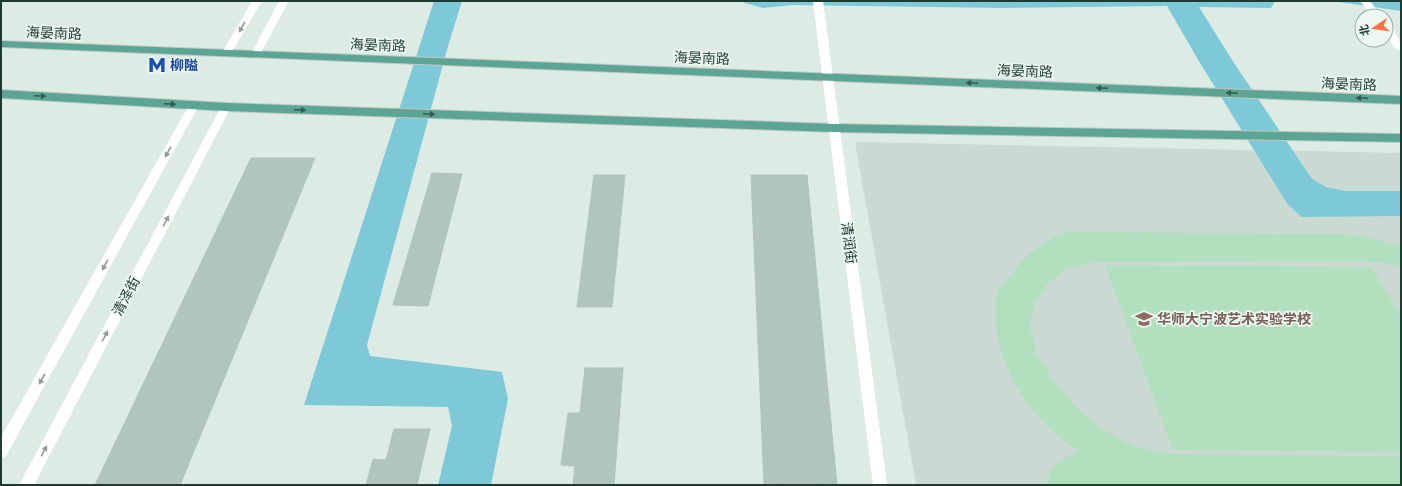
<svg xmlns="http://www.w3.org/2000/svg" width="1402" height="486" font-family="'Varela Round','Noto Sans SC',sans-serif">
<rect width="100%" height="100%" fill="#dcebe4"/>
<!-- built -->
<polygon fill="#cadad3" points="855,142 1401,153 1401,485 916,485"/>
<!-- green -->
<g fill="#b2dfbe">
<path d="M 1066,232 L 1336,234 L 1362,236 L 1401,246 L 1401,268 L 1388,263 L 1363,261 L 1096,262 L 1067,269 L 1047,284 L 1034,306 L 1030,327 L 1036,353 L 1051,377 L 1075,406 L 1097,426 L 1133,446 L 1168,454 L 1401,456 L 1401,485 L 1048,485 C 1048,463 1063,460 1079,451 C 1070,445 1060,439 1052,431 C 1021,403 993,353 996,310 C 996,305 996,299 997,295 C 1001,285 1009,278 1015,270 C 1028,253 1046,239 1066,232 Z"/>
<polygon points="1105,265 1371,267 1401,315 1401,452 1173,450"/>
</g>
<!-- water -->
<g fill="#7dc9d7">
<polygon points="434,1 462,1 448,46 367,345 370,356 502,372 508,399 491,485 438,485 452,426 448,407 304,405"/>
<polygon points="702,1 1275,1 1271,8 1199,7 1234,63 1312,179 1326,187 1345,191 1401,191 1401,216 1302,217 1288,205 1200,63 1167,6 1001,8 792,5 763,8 742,2"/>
<polygon points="1332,1 1401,1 1401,11"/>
</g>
<!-- building -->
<g fill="#b1c5bd" stroke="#aec5bb">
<polygon points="251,158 315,158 180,485 95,485"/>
<polygon points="432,173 462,174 428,306 393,305"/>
<polygon points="594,175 625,175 612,307 577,307"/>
<polygon points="751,175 807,175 837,485 764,485"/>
<polygon points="249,177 294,177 238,310 188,310"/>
<polygon points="764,181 796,181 807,313 770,313"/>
<polygon points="160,368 217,368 167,485 105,485"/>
<polygon points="585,368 623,368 614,485 573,485 575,466 561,465 568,413 580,413"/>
<polygon points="771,375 814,375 823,485 776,485"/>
<polygon points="394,429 430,429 417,485 366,485 373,459 386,460"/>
</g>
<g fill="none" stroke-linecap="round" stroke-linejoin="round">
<!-- major casing -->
<g stroke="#c0c8c6" stroke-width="2">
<g id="major">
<polygon points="1,41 1401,96 1401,104 1,47"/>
<polygon points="1,90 226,103 834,124 1401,134 1401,142 834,132 226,111 1,98"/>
</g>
</g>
<!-- minor -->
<g fill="#fff" fill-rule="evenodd">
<polygon points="252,1 262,1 230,55 224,55 222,53"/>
<polygon points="279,1 289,1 259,56 253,56 251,54"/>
<polygon points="813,1 823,1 887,485 873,485"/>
<polygon points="1360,1 1370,1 1382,16 1372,16"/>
<path d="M 1386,25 C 1396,28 1401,42 1401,51 C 1391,48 1386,34 1386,25 Z"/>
<polygon points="194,101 199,105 6,456 1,458 1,437 189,105"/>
<polygon points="226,103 231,107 34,485 19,485 221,107"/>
</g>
<!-- major -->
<use href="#major" fill="#5ba592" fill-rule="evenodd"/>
</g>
<!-- one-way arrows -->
<defs><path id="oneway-solid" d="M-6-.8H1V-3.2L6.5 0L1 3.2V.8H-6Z"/></defs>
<g fill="#8e9d99">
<use href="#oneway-solid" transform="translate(242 27) rotate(119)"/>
<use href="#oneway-solid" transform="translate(168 152) rotate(119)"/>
<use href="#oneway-solid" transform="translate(166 221) rotate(-62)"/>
<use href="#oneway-solid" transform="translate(105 265) rotate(119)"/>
<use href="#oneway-solid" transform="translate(105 336) rotate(-62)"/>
<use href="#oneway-solid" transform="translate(42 379) rotate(119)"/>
<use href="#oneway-solid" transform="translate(44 451) rotate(-62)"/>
</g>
<g fill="#305b50">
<use href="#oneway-solid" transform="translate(972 83) rotate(-178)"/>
<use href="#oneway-solid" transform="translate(1102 88) rotate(-178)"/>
<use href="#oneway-solid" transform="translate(1232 93) rotate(-178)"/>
<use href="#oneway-solid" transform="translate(40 96) rotate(3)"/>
<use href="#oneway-solid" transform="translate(1362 98) rotate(-178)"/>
<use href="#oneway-solid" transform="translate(170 104) rotate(3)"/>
<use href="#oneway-solid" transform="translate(300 110) rotate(2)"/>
<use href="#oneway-solid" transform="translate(429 114) rotate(2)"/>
</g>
<!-- icons -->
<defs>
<g id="metro-bare" transform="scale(1.38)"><path d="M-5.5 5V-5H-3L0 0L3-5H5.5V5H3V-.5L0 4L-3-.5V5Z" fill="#1a4fb4" stroke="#edf7f2" stroke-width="2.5" paint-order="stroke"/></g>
<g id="school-bare" transform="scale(1.38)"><path d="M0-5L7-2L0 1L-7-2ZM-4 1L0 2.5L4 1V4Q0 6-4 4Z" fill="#8d6e63" stroke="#edf7f2" stroke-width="2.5" paint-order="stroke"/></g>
</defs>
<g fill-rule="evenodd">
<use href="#metro-bare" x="157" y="65"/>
<use href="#school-bare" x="1144" y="319"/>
</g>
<g text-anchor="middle" stroke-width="3.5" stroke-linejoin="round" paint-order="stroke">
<!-- street labels -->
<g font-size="14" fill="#1d3b33" stroke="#edf7f2">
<text transform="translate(54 33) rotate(2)" y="5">海晏南路</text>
<text transform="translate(378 45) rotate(2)" y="5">海晏南路</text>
<text transform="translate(702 58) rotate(2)" y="5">海晏南路</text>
<text transform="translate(1025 71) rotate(2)" y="5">海晏南路</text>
<text transform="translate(1349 84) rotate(2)" y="5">海晏南路</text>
<text transform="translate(849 243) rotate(83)" y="5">清润街</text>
<text transform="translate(126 296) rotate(-62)" y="5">清泽街</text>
</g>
<!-- transit labels -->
<g font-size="14" font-weight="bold" fill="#164399" stroke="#edf7f2" text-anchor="start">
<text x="170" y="70">柳隘</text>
</g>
<!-- education labels -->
<g font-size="14" font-weight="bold" fill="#785e54" stroke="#edf7f2" text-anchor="start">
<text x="1157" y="324">华师大宁波艺术实验学校</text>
</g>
</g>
<!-- border -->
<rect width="1402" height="486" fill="none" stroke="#1d3b33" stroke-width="4"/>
<!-- north arrow -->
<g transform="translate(1374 28) rotate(257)"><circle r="19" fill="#edf7f2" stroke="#9aaca6"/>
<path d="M0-3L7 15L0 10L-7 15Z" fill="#ff7246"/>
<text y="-6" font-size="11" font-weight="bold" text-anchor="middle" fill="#1d3b33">北</text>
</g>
</svg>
